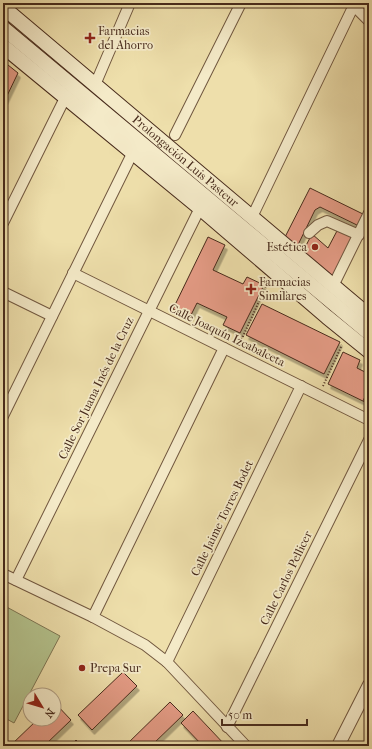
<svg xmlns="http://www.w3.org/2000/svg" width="372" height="749" font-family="'IM FELL French Canon',serif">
<defs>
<filter id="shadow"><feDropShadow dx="2.5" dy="4.5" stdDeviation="0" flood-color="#0004"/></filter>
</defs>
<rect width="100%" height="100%" fill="#eedfab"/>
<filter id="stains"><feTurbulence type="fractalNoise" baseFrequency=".005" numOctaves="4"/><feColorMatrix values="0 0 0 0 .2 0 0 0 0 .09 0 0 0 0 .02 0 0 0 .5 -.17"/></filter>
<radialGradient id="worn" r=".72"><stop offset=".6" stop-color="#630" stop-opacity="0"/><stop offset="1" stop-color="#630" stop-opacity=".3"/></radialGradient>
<!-- green -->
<polygon fill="#b4c38d" stroke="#7e7654" points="3,605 60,636 14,723 3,717"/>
<!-- building -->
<g fill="#e49b85" stroke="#472a1b" filter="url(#shadow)">
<polygon points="3,61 18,73 5,100 3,99"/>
<polygon points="310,188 367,216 361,227 320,207 315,210 295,251 283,241"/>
<polygon points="338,229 356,239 332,284 300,257 312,234 328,248"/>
<polygon points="208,237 225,245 213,270 243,284 247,277 264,285 240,333 223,325 227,317 197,303 190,317 173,309"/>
<polygon points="262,304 340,342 324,374 246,335"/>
<polygon points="343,352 360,360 357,368 369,374 369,404 328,384"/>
<polygon points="366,394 369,395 368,404 363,401"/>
<polygon points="123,672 137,686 92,730 78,715"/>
<polygon points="170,702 183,715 151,746 125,746"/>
<polygon points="55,703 71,720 44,746 10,746 38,719 54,719 54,704"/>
<polygon points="193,711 226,746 203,746 181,723"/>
<polygon points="76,740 82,746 70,746"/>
</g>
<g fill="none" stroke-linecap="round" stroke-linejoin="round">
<!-- minor casing -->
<g stroke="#71573f" stroke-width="12">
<g id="minor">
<polyline points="351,3 369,21"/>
<polyline points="95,85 130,3"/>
<polyline points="175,135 241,3"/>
<polyline points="252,217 355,3"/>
<polyline points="3,223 65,98"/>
<polyline points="309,233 318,225 327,221 359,235"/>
<polyline points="73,273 369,420"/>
<polyline points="333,286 369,213"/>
<polyline points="3,292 52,316"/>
<polyline points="3,416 133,152"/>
<polyline points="3,574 93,617 145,645 167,662 246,746"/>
<polyline points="16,580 200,208"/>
<polyline points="93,617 224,348"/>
<polyline points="167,662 301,386"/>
<polyline points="227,727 369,440"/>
</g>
</g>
<!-- tertiary casing -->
<g stroke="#71573f" stroke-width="14">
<polyline id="tertiary" points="338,746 369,685"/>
</g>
<!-- secondary casing -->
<g stroke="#472a1b" stroke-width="16">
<g id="secondary">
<path id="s1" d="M 3,7 L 369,316"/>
<polyline points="3,28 369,333"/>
<polyline points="3,46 200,208 327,317 369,351"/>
</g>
</g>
<!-- path -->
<g stroke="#472a1b" stroke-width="2" stroke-dasharray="1 2" stroke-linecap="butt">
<polyline points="239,345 268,282"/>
<polyline points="323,386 342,345"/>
</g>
<!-- minor -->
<use href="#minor" stroke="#f4eac8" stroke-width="10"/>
<!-- tertiary -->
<use href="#tertiary" stroke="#f4eac8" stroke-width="12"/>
<!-- secondary -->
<use href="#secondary" stroke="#f4eac8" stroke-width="14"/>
</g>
<!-- markers -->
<g fill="#8f2418" stroke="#f4eac8" stroke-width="1.5">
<path d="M88 32h4v4h4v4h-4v4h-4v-4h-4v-4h4z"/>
<circle cx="315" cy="247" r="4"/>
<path d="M249 283h4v4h4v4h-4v4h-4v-4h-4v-4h4z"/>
<circle cx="82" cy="668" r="4"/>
</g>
<g text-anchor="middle" stroke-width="3.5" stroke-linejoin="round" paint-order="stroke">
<!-- poi labels -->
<g font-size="12" fill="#472a1b" stroke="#f4eac8" text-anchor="start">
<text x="98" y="35">Farmacias<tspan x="98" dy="14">del Ahorro</tspan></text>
<text x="307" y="251" text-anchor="end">Estética</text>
<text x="259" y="286">Farmacias<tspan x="259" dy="14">Similares</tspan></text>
<text x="90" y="672">Prepa Sur</text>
</g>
<!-- street labels -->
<g font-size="12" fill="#472a1b" stroke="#f4eac8">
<text dy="4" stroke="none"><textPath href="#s1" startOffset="239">Prolongación Luis Pasteur</textPath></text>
<text transform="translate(227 335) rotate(26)" y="4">Calle Joaquín Izcabalceta</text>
<text transform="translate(96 388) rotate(-64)" y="4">Calle Sor Juana Inés de la Cruz</text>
<text transform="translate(222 518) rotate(-64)" y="4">Calle Jaime Torres Bodet</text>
<text transform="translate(286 578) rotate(-64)" y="4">Calle Carlos Pellicer</text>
</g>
</g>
<!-- margin -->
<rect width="372" height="749" fill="none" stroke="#eedfab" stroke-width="16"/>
<rect x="4" y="4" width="364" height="741" fill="none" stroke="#472a1b" stroke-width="2"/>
<rect x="8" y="8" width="356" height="733" fill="none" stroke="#472a1b"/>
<!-- north arrow -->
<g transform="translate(42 707) rotate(128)"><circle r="19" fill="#f4eac8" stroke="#af9d83"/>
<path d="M0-3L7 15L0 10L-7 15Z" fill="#8f2418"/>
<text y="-6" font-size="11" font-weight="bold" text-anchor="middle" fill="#472a1b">N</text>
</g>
<!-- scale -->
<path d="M222 719v6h85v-6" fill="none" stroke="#472a1b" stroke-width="2"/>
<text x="228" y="719" font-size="12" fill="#472a1b" stroke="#f4eac8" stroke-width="3" paint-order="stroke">50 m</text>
<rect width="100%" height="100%" filter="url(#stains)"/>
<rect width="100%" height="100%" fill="url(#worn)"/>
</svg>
